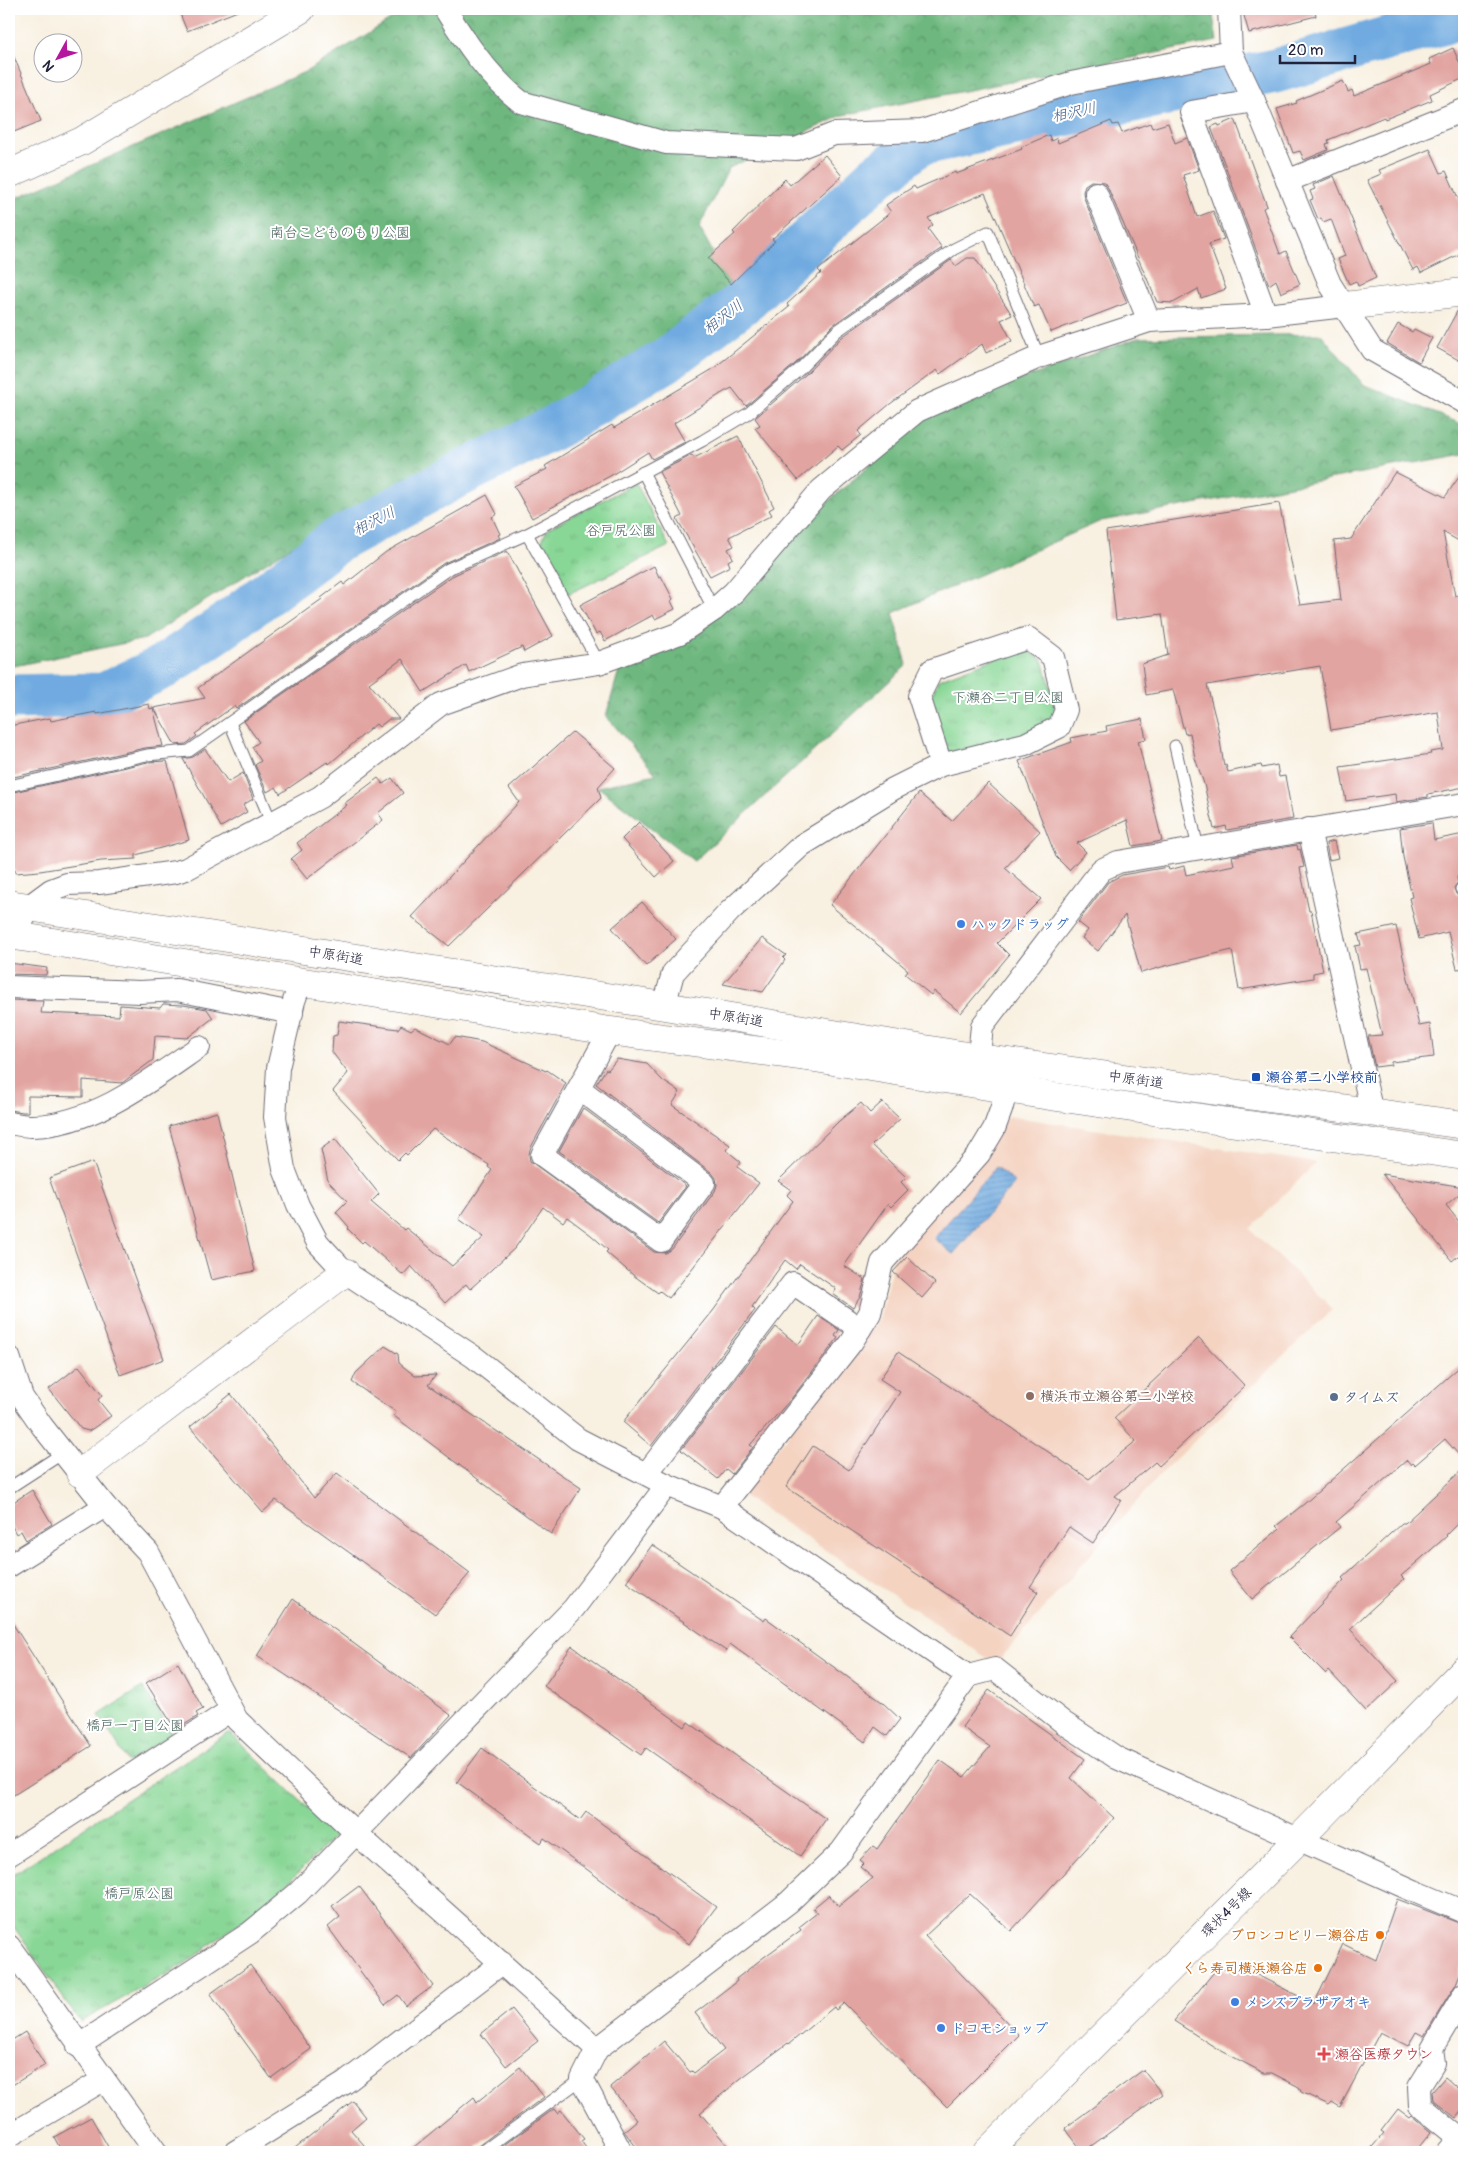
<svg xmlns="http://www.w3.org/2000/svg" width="1473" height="2161" font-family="Pangolin,'Klee One',sans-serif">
<defs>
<pattern id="grass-tufts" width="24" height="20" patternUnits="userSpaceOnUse" patternTransform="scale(1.25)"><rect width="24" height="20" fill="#89d796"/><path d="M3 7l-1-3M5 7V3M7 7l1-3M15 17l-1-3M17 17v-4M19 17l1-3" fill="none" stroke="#76b882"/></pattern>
<pattern id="forest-crowns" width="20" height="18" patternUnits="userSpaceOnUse" patternTransform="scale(1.25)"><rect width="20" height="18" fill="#6eb87f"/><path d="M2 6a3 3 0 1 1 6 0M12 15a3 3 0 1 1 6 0" fill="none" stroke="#5a9569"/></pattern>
<pattern id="water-rules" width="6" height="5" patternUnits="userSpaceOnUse" patternTransform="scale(1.25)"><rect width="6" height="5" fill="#70aae0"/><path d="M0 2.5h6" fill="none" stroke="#5c8ab7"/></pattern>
</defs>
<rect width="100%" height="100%" fill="#fff"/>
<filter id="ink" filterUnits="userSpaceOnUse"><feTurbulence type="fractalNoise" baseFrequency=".02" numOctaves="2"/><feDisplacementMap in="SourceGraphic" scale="10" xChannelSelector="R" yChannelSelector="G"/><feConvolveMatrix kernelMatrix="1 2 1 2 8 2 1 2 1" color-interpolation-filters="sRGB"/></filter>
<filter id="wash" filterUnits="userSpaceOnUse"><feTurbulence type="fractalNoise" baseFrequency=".0096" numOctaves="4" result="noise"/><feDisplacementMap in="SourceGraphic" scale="20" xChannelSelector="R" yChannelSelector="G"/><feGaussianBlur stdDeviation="1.12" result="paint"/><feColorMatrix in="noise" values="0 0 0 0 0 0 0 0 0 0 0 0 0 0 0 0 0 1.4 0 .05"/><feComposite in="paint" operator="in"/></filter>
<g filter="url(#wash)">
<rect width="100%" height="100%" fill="#f8f0e0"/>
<!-- built -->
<polygon fill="#f4d3c1" points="1008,1116 1316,1163 1250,1229 1333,1309 1163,1471 996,1664 741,1494 879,1320 894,1258"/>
<!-- grass -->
<g fill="url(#grass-tufts)" stroke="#567c68">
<polygon points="636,483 669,546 568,594 540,546 547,529"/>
<path d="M 1023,648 L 1043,660 L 1057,709 C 1041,741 979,746 947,753 L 930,700 L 938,680 Z"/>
<polygon points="143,1687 172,1734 128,1762 99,1715"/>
<polygon points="229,1732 336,1835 273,1898 183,1965 80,2022 9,1920 9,1877"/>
</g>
<!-- forest -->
<g fill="url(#forest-crowns)" stroke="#486d5d">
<polygon points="408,9 1212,9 1217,41 843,115 729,168 699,227 746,312 637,374 479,469 305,538 145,639 9,667 9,201 307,71"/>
<polygon points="1321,334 1363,384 1464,425 1464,454 1101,521 893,613 907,665 694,861 598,787 656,774 606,716 621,663 750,585 825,504 931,412 1137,338"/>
</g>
<!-- water -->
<polygon fill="url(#water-rules)" stroke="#49668e" points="996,1167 1015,1183 953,1254 934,1238"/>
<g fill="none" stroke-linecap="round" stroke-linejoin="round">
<!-- river -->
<polyline stroke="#70aae0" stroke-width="45" points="9,697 104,695 163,667 227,624 336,541 445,482 557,426 665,361 742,303 876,176 890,167 917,144 1275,71 1441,23 1464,14"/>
</g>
<g id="blocks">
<!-- building -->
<g fill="#e2a4a0">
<polygon points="178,9 240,9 240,10 187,31"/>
<polygon points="1242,9 1315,9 1316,16 1249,33"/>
<polygon points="9,45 41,121 9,134"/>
<polygon points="1453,48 1464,73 1464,78 1430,94 1432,100 1385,119 1384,117 1328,140 1329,143 1326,144 1328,150 1304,160 1300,151 1293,153 1277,109 1297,103 1296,101 1343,81 1348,92 1352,90 1354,96 1431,64 1429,59"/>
<polygon points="1235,119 1267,206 1263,208 1280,254 1286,251 1300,284 1281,293 1276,280 1269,285 1211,127 1218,124 1219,126"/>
<polygon points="1111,121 1113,125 1118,124 1122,133 1150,123 1152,128 1168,123 1175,143 1187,138 1199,170 1183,175 1197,217 1213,211 1224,239 1209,244 1226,289 1201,298 1198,289 1173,303 1157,302 1108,188 1104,182 1091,181 1085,185 1083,192 1084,198 1127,303 1051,332 1039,305 1034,307 985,193 928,218 933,225 928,229 942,248 833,325 795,364 746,406 732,388 724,392 674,423 685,442 652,459 648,452 610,476 532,518 514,486 547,469 545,466 612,425 614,428 713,369 789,307 787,304 821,273 818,270 891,212 886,205 914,186 916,189 955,172 956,174 1022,149 1021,147 1049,135 1051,141 1057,138 1058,143"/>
<polygon points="1430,149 1441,173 1446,171 1464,211 1464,252 1421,273 1418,267 1413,270 1367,180 1381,174 1379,170"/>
<polygon points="825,155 842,176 772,239 775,241 731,284 708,258 735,234 733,232 785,179 790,185"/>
<polygon points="1334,176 1376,278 1358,286 1356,281 1349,284 1338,259 1345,256 1331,219 1323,222 1321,218 1318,219 1310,200 1313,199 1310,191 1315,189 1313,185"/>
<polygon points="967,258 975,258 1012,315 1001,320 1012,341 986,353 982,344 940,374 937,370 890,404 858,431 861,435 842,450 838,446 798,480 755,428 760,425 755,418 805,375 842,337 951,260 956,266"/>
<polygon points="1459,308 1464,308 1464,363 1437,348"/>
<polygon points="1398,324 1412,332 1414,329 1432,338 1419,362 1387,343"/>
<polygon points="738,436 774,507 769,510 772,515 729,537 734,546 728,549 733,558 728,561 730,566 710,576 677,519 682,516 659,472 692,455 694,458"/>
<polygon points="1464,470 1464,544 1443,532 1455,596 1464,593 1464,787 1428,794 1428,797 1396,802 1395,794 1346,801 1340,767 1431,754 1430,752 1443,750 1438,712 1331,730 1320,666 1207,685 1218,728 1224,766 1226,765 1228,772 1261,765 1262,768 1277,765 1279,777 1285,776 1293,819 1227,830 1226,826 1214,829 1204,784 1195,758 1190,733 1185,734 1173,690 1146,695 1142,664 1168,655 1162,614 1116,620 1106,531 1279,503 1300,605 1341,600 1334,541 1351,539 1395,472 1445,497"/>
<polygon points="487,495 497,514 492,517 500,534 498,535 500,538 444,563 236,709 234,706 195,734 197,736 186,744 175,745 154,708 205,698 198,688 322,599 321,598 342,582 344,585 386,552"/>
<polygon points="507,551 553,636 524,652 522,647 469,672 466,665 423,692 402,659 369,683 399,719 389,719 379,727 376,724 329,764 327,762 280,794 276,787 267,792 255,765 261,761 252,747 259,742 244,721 452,576"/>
<polygon points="654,566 659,577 661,576 673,599 671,601 675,609 655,619 653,615 605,641 600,632 596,634 580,605"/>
<polygon points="149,704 150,709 153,708 163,746 145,748 9,778 9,726 50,718 51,721 96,712 97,714"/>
<polygon points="1142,719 1146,739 1138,741 1162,841 1133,846 1127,820 1077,843 1086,852 1069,870 1056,857 1019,761 1072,742 1071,738 1107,731 1106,726"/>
<polygon points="573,732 615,768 598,787 601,798 449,946 412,917 519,802 509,788"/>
<polygon points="205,749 228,782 243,773 253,799 243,805 247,812 221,827 183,759 193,757"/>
<polygon points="167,761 189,840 136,855 136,859 101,861 40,871 15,873 15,870 9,871 9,793 148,762"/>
<polygon points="378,778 383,784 392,778 403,793 378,813 383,820 307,879 291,859 302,850 297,843 347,805 345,803"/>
<polygon points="988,783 1040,831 1005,868 1041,899 997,943 1009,955 961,1013 934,991 931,995 905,974 908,970 830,905 919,793 952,821"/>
<polygon points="639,822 674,861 656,877 622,839"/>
<polygon points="1432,823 1434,840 1464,834 1464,876 1457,877 1458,882 1454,888 1456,894 1461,896 1464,908 1464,968 1457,969 1448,932 1419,939 1409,898 1412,897 1403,857 1400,828"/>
<polygon points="1334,841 1338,858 1329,860 1326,843"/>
<polygon points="1297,845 1298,850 1300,849 1304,867 1300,868 1309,911 1311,911 1323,971 1313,973 1313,978 1239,990 1232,950 1165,966 1141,973 1125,915 1098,951 1082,938 1088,930 1078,922 1108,882 1122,875 1168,867 1169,870 1184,866 1186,875 1234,865 1232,856"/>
<polygon points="642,902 676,939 646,966 612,928"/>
<polygon points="1396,926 1419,1026 1430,1024 1434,1057 1391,1062 1391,1065 1375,1067 1368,1036 1382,1035 1366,968 1360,969 1355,946 1361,945 1358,934"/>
<polygon points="762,938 786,955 783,958 785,960 763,992 723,984"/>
<polygon points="9,963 47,968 46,975 9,974"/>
<polygon points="9,1000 43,1001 41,1013 119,1016 120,1005 160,1008 163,1004 183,1005 207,1009 213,1018 187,1038 155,1036 153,1060 122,1083 83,1080 83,1097 28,1096 28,1112 23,1112 9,1110"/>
<polygon points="339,1021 398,1029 401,1025 411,1030 415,1027 450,1044 455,1037 482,1042 546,1071 547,1070 566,1083 530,1149 529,1155 530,1161 654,1252 666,1253 672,1249 715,1191 717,1185 716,1178 712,1173 596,1084 606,1069 608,1070 617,1059 647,1064 663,1081 680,1092 672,1105 730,1145 726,1150 741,1162 737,1167 759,1183 669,1298 660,1291 658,1293 633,1275 606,1252 608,1250 591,1235 567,1217 563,1222 543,1207 515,1248 470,1289 466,1284 445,1303 411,1266 403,1275 364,1241 362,1243 348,1229 349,1227 336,1212 347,1201 328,1181 321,1149 335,1139 379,1194 371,1202 404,1230 406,1228 452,1266 484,1237 459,1219 492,1170 488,1167 489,1165 433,1129 407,1155 405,1153 398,1160 333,1091 348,1073 332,1052 333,1036 337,1035"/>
<polygon points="882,1102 900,1119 872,1145 906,1177 901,1182 908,1190 891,1207 888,1204 844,1266 865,1279 860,1297 853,1308 833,1294 836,1290 835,1288 800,1264 796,1269 785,1260 752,1307 755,1310 651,1446 623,1422 713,1311 793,1201 787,1195 791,1190 778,1181 839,1121 861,1103 870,1113"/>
<polygon points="583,1108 686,1186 658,1223 559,1151"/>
<polygon points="217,1112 255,1271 211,1280 169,1126"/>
<polygon points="93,1162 164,1359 120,1375 49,1178"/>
<polygon points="1382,1174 1464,1187 1464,1190 1446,1205 1464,1228 1464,1251 1452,1261"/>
<polygon points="907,1257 935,1283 922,1298 893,1272"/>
<polygon points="818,1316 839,1330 835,1336 838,1338 791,1399 750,1445 753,1447 732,1474 726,1469 718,1479 681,1450 776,1327 798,1345"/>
<polygon points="1199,1338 1245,1386 1159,1466 1155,1462 1115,1496 1121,1500 1093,1543 1069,1527 1030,1587 1038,1592 1010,1636 786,1487 813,1446 849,1470 900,1392 880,1379 898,1352 1089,1479 1136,1441 1114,1418"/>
<polygon points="385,1346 398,1354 399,1363 415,1376 436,1375 428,1385 581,1488 551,1534 394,1416 396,1412 352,1382 356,1373"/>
<polygon points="1464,1363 1464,1461 1445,1439 1415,1465 1413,1463 1411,1465 1407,1460 1336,1522 1340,1527 1252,1599 1229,1571 1279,1529 1276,1526 1304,1504"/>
<polygon points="79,1366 102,1395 98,1400 111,1416 89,1431 81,1429 49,1389"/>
<polygon points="231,1394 314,1498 337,1473 470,1573 435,1614 276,1500 263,1512 190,1427"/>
<polygon points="1464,1468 1464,1517 1446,1535 1447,1536 1401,1576 1404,1579 1350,1629 1398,1681 1366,1711 1329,1671 1326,1674 1289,1637 1344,1580 1342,1578 1402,1523 1405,1523"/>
<polygon points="32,1490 52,1524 26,1540 21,1531 16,1534 9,1520 9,1505"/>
<polygon points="652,1545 764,1621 766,1618 882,1702 900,1719 887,1736 875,1727 865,1742 730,1644 726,1651 626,1582"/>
<polygon points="293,1599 451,1715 411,1758 257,1656"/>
<polygon points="9,1618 91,1746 9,1798"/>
<polygon points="572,1646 685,1727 688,1722 826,1819 800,1856 646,1748 641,1755 544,1686"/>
<polygon points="178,1663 203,1709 196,1713 198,1716 176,1730 146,1683"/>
<polygon points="989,1690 1085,1759 1071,1778 1114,1818 1011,1931 970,1894 925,1936 1019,2035 947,2107 844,2003 836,2010 834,2007 789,2044 788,2043 740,2079 700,2113 733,2152 640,2152 624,2131 637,2120 610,2087 664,2041 690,2072 692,2071 694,2073 724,2050 695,2013 737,1981 736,1979 764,1957 801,1930 799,1927 817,1913 813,1908 829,1895 839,1906 873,1878 860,1867 864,1863 860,1860 873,1846 877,1849 940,1760 964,1777 990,1747 962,1727"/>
<polygon points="482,1748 580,1820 586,1812 716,1907 689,1944 544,1838 541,1843 457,1782"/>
<polygon points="359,1886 433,1986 406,2006 398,1995 385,2005 328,1927 340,1917 332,1906"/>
<polygon points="1397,1899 1464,1925 1464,1963 1456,1984 1424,2036 1416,2032 1408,2046 1380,2032 1340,2107 1332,2102 1329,2105 1301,2092 1299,2087 1272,2073 1264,2073 1216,2048 1174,2021 1218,1967 1231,1972 1238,1962 1257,1975 1314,2004 1343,1944 1376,1960"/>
<polygon points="250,1965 311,2049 271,2078 210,1994"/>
<polygon points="512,2009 538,2041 506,2066 481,2034"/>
<polygon points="25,2032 45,2065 9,2087 9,2042"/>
<polygon points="520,2067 544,2097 478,2146 475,2152 408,2152 474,2097 477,2102"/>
<polygon points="1143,2070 1162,2094 1083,2152 1065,2128"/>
<polygon points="1445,2077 1464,2094 1464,2108 1456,2118 1433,2100 1432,2092"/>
<polygon points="353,2101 366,2117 351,2130 370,2152 290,2152"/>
<polygon points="554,2109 557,2113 561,2110 584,2139 581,2141 589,2152 494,2152"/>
<polygon points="1398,2109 1410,2118 1412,2116 1431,2132 1415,2152 1368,2152 1384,2133 1381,2131"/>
<polygon points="91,2117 111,2152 62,2152 54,2137"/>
</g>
</g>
</g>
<g filter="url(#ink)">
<use href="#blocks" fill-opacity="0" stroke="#6d6a75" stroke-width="1"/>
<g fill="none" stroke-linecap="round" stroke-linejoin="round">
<!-- lane casing -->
<g stroke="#6d6a75" stroke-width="13">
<g id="lane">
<polyline points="643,472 714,610"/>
<polyline points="527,534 702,441 749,413 800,369 837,331 954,249 988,232 1039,357"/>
<polyline points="230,723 272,824"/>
<polyline points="1175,746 1198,848"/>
<polyline points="9,786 147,755 189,751 448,569 527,534 599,663"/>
<polyline points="1461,889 1464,888"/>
<polyline points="9,1488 63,1453"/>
<polyline points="482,2152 582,2079"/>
</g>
</g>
<!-- street casing -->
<g stroke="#6d6a75" stroke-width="24">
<g id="street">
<path d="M 445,9 C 466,43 489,77 521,102 L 666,143 L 796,149 L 834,134 L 922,131 L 1071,83 L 1231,52"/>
<polyline points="1229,9 1231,52 1254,101 1330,284 1372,350 1464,402"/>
<polyline points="1254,101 1191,112 1266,315"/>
<polyline points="1287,181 1464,110"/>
<polyline points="1096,193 1149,321"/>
<polyline points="1309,829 1372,1113"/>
<polyline points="17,936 28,907 51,890 67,884 99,883 176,872 186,869 320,797 441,704 522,675 599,663 680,633 714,610 734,592 821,490 917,411 1039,357 1149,321 1266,315 1345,306"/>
<polyline points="301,981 294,1001 278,1068 275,1117 284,1169 298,1205 318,1243 345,1272 474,1357 578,1439 667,1485 722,1507 968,1676 841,1852 789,1902 597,2049"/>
<polyline points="9,987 140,992 177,990 292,1013"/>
<polyline points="664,1006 673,973 730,911 802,845 893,789 941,765 1025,744 1059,727 1066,710 1053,657 1028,638 932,670 919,696 941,765"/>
<polyline points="977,1074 982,1026 1101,870 1118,862 1464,804"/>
<polyline points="580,1089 704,1183 661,1241 542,1155 610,1031"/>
<path d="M 9,1123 C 16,1124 24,1126 32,1126 C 93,1125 150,1081 199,1047"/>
<polyline points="9,1357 22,1397 42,1426 105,1506 148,1552 237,1720 357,1834 597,2049 582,2079 621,2152"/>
<polyline points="647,1473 793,1283 860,1329"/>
<polyline points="722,1507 851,1343 870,1313 882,1263 979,1154 994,1129 1001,1110 1007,1088 1009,1073"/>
<polyline points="9,1566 105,1506"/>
<polyline points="968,1676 995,1669 1064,1723 1117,1758 1414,1891 1464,1912"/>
<polyline points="9,1855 231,1710"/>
<polyline points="9,1946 156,2152"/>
<polyline points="78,2046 250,1933 298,1893 574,1608 667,1485"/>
<polyline points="9,2136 103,2080"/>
<polyline points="235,2152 345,2083 502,1963"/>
<polyline points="1447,2152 1459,2138 1420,2106 1419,2087 1434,2063 1432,2048 1464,1994"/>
</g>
</g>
<!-- secondary casing -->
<g stroke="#6d6a75" stroke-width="29">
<g id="secondary">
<polyline points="9,174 82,141 301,9"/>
<polyline points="1345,306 1464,292"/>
<polyline points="80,1473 345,1272"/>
</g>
</g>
<!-- primary casing -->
<g stroke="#6d6a75" stroke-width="29">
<g id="primary">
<polyline points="9,904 664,1006 979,1058 1464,1125"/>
<polyline points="9,935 610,1031 815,1058 1050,1096 1464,1156"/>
<polyline points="987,2152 1299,1839 1464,1670"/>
</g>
</g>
<!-- lane -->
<use href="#lane" stroke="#fff" stroke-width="11"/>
<!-- street -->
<use href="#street" stroke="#fff" stroke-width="22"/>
<!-- secondary -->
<use href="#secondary" stroke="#fff" stroke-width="28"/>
<!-- primary -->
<use href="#primary" stroke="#fff" stroke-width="28"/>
</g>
</g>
<!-- markers -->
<g fill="#3f7fe0" stroke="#fff" stroke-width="2">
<circle cx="961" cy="924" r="5"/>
<circle cx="1235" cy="2002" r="5"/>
<circle cx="941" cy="2028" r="5"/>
</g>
<rect fill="#1a4fb4" stroke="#fff" stroke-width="2" x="1251" y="1072" width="10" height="10" rx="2.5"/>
<circle fill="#8d6e63" stroke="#fff" stroke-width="2" cx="1030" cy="1396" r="5"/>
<circle fill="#5c6f8a" stroke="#fff" stroke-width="2" cx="1334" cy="1397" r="5"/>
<g fill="#e8710a" stroke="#fff" stroke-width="2">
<circle cx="1380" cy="1935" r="5"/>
<circle cx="1318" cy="1968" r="5"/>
</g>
<path fill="#e0444e" stroke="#fff" stroke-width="2" d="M1321.5 2046.5h5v5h5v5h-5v5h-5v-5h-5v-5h5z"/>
<g text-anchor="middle" stroke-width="4" stroke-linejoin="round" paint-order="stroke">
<!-- park labels -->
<g font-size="14" fill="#46615b" stroke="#fff">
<text x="340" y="237">南台こどものもり公園</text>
<text x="621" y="535">谷戸尻公園</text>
<text x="1008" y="702">下瀬谷二丁目公園</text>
<text x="135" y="1730">橋戸一丁目公園</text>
<text x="139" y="1898">橋戸原公園</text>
</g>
<!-- shop labels -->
<g font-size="14" font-weight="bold" fill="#366cbe" stroke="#fff" text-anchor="start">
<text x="971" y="929">ハックドラッグ</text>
<text x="1245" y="2007">メンズプラザアオキ</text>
<text x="951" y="2033">ドコモショップ</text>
</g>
<!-- street labels -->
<g font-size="14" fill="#22223b" stroke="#fff">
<text transform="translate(336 955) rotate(9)" y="5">中原街道</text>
<text transform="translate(736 1017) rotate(9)" y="5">中原街道</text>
<text transform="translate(1136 1079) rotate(8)" y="5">中原街道</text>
<text transform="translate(1226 1912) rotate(-45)" y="5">環状4号線</text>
</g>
<!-- transit labels -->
<g font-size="14" font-weight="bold" fill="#164399" stroke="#fff" text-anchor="start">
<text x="1266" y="1082">瀬谷第二小学校前</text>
</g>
<!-- education labels -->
<g font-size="14" font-weight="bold" fill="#785e54" stroke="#fff" text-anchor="start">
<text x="1040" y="1401">横浜市立瀬谷第二小学校</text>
</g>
<!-- service labels -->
<g font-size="14" font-weight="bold" fill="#4e5e75" stroke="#fff" text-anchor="start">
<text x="1344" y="1402">タイムズ</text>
</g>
<!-- food labels -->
<g font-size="14" font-weight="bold" fill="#c56008" stroke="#fff" text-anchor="end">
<text x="1370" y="1940">ブロンコビリー瀬谷店</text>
<text x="1308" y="1973">くら寿司横浜瀬谷店</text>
</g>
<!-- health labels -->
<g font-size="14" font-weight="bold" fill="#be3a42" stroke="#fff" text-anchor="start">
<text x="1335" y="2059">瀬谷医療タウン</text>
</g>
<!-- water labels -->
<g font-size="15" font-style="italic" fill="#455f85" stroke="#fff">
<text transform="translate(1074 112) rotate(-12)" y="5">相沢川</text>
<text transform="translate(723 317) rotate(-38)" y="5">相沢川</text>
<text transform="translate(374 521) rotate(-27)" y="5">相沢川</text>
</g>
</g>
<!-- margin -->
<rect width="1473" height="2161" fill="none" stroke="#fff" stroke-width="30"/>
<!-- north arrow -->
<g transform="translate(58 58) rotate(230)"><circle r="24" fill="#ffffff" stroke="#a7a7b1"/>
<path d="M0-4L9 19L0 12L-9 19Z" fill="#b5179e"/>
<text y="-8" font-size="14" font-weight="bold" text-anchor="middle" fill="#22223b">N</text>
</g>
<!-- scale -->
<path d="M1280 55v8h75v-8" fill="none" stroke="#22223b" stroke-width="2.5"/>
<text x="1288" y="55" font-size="15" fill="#22223b" stroke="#ffffff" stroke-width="4" paint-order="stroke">20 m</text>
</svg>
